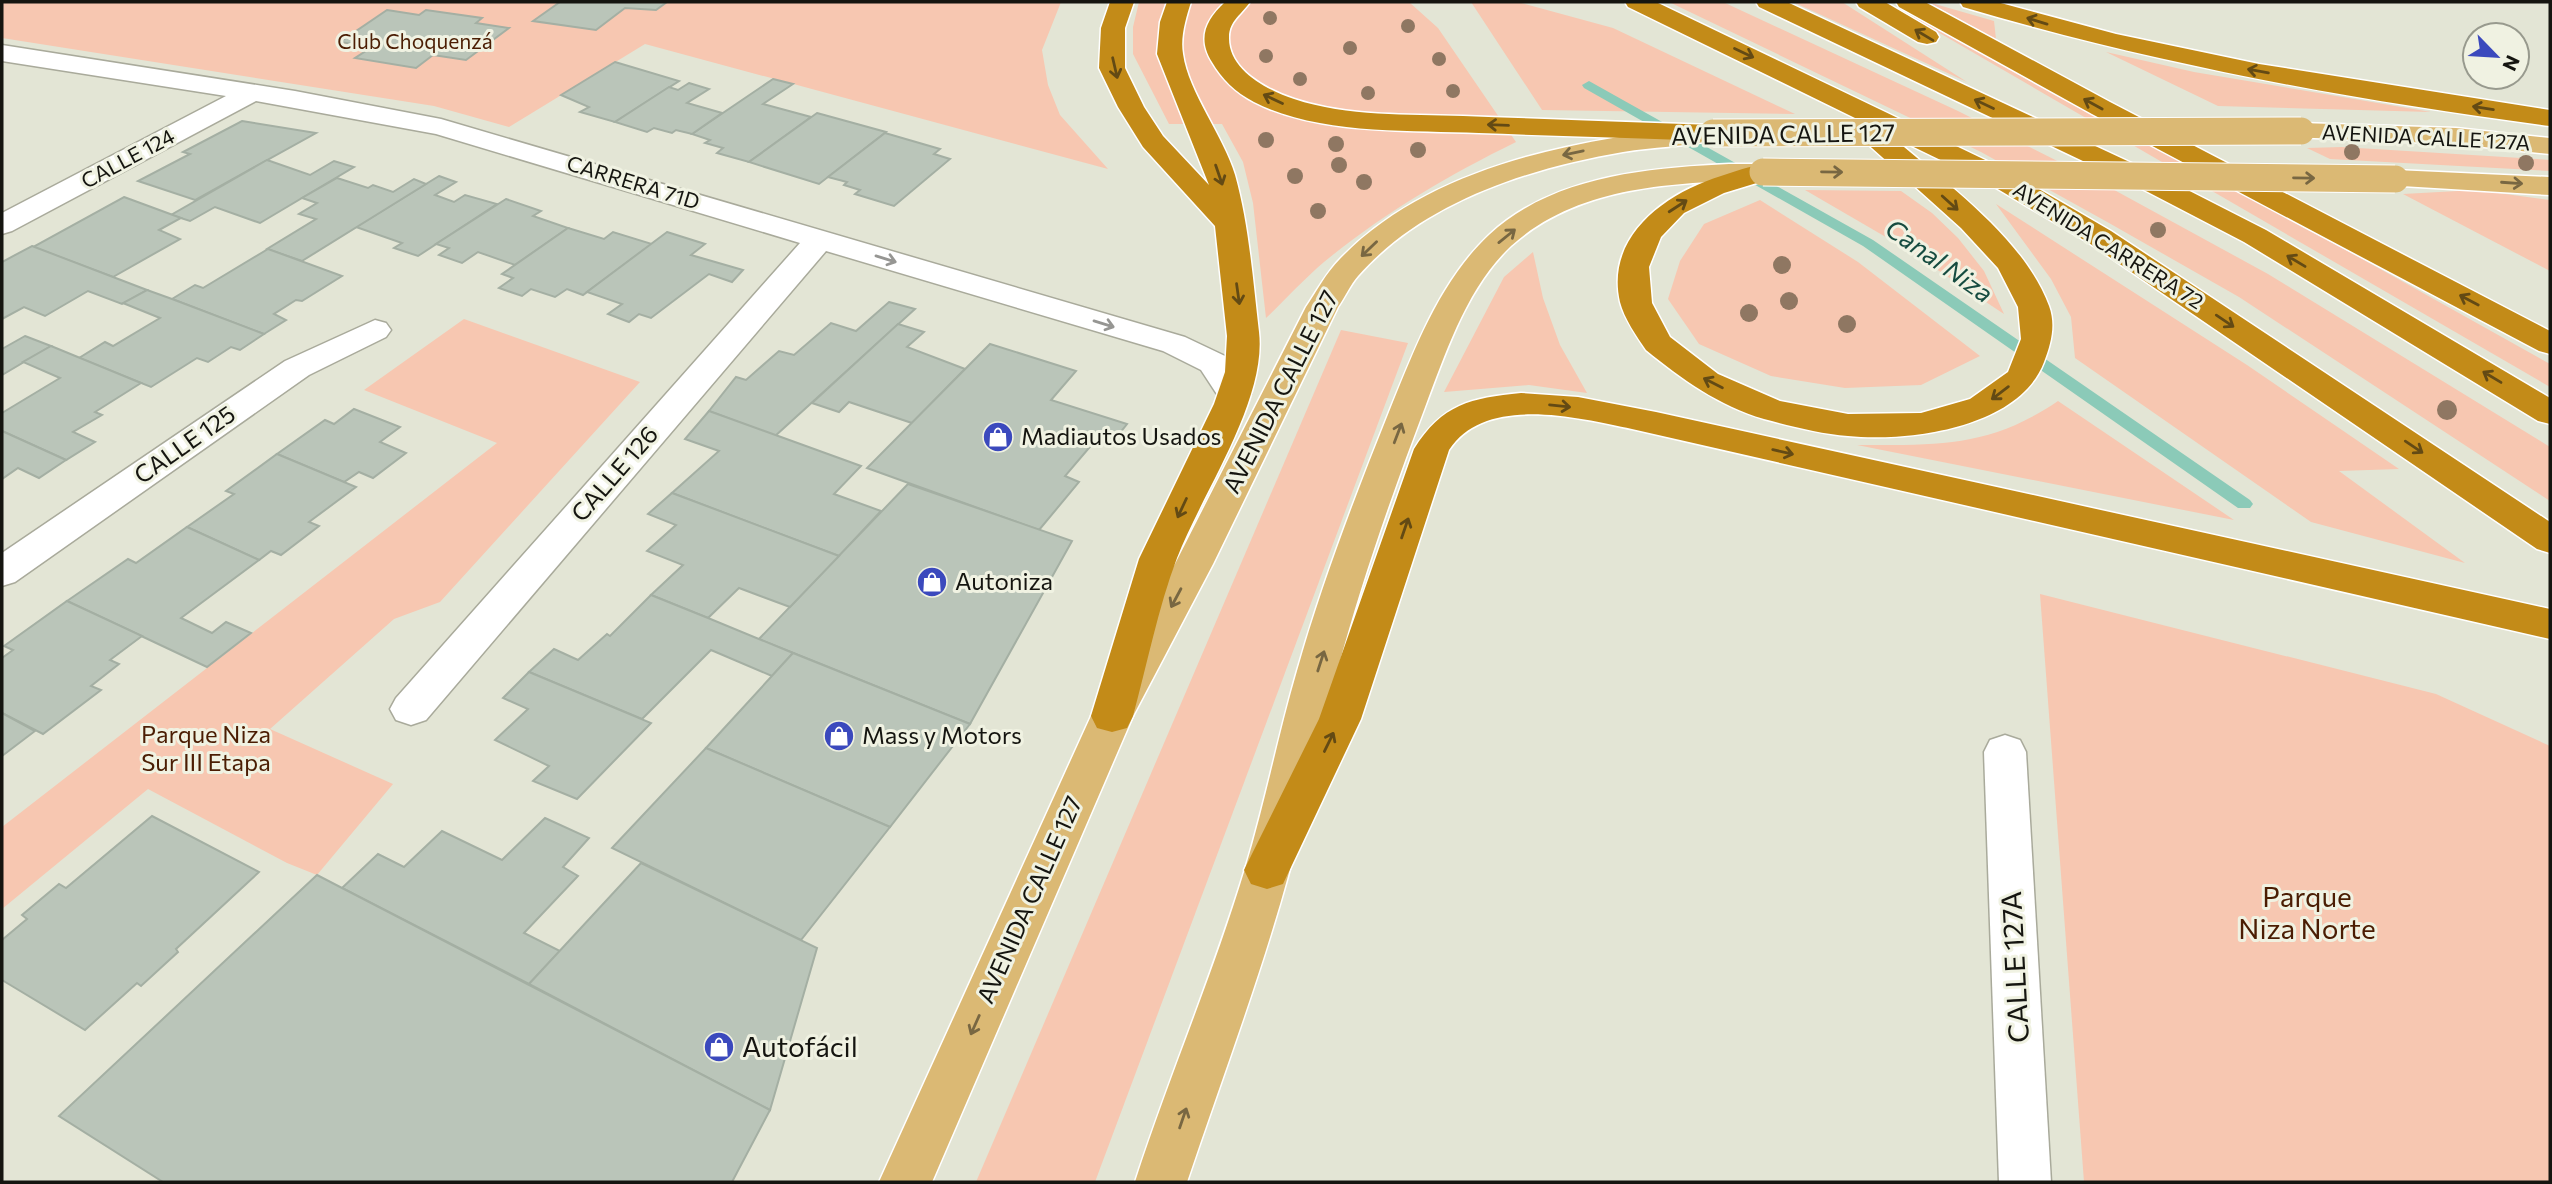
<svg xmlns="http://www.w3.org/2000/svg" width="2552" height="1184" font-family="Commissioner,sans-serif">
<rect width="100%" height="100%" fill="#e3e5d5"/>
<!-- green -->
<g fill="#f7c7b1">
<polygon points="2,2 1061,2 1042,50 1048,85 1060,115 1108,169 645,44 509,127 434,106 2,38"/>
<path d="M 1139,2 L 1409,2 L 1438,28 L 1516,142 C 1447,176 1384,213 1324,262 C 1304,279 1285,300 1266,318 L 1253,203 L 1243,162 L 1222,124 L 1169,124 L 1133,54 L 1133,27 Z"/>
<polygon points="1471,2 1518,2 1613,28 1795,114 1542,110"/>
<polygon points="1669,2 1723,2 1958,111 2107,186 2268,274 2550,447 2550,501 2239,297 2109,223 1981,152"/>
<polygon points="1793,2 1842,2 1967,82"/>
<polygon points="1886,2 2355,255 2550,364 2550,387"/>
<polygon points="1928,2 1994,21 1996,39"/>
<polygon points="2106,52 2194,72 2431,112 2218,106"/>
<polygon points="2342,147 2537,159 2550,160 2550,171 2330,159 2307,148"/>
<polygon points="1805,190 1901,191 1932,213 1958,238 1984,271 2004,314 1903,247"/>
<polygon points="2476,190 2550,200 2550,271 2403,194"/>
<polygon points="1760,200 1858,262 1980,356 1921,385 1845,388 1771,376 1699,344 1668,299 1680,261 1704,224"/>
<polygon points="1996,204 2247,365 2399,469 2339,471 2465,563 2311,522 2075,358 2071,317 2051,279"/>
<polygon points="1533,252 1543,298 1560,345 1587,393 1529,385 1444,392 1504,277"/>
<polygon points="464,319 640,382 440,602 394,619 270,729 393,784 317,875 287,863 148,789 2,909 2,827 497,443 364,390"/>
<polygon points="1341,330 1408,343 1095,1182 976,1182"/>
<path d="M 2058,401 L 2234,520 L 1857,445 C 1938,445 1989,448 2058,401 Z"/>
<polygon points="2040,594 2436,694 2550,746 2550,1182 2084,1182"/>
</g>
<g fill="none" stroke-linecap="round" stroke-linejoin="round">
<!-- stream -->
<polygon fill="#8bcab8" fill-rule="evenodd" points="1589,81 1873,240 2250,500 2253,504 2250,508 2238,508 1863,246 1584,88 1582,85"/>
</g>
<!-- building -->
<g fill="#bac5b9" stroke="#a4afa3" stroke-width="2">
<polygon points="560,2 667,2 656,10 625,8 596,30 533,21"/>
<polygon points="387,10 419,15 426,10 482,18 476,23 509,28 466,60 433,55 416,68 355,58 372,47 340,42"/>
<polygon points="615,62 679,81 615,122 580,112 589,107 561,95"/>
<polygon points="773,79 793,84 763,104 811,117 749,162 717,153 723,148 705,143 710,140 692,134"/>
<polygon points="689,83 709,89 687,103 722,113 692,134 676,130 672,133 654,128 647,132 615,122 669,87 678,90"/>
<polygon points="817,113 886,132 819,184 749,162"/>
<polygon points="242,121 316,133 195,200 138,181 190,154 183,152"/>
<polygon points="885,133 940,149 934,154 950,159 894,206 855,194 860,190 844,185 847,182 828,177"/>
<polygon points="267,160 310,175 334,161 354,167 260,223 215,207 190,221 171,215"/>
<polygon points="439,176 456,182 435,195 454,202 465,195 497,204 418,256 394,248 402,243 356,227"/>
<polygon points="337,178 368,188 373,185 393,192 414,179 426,184 302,261 267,249 316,219 299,214 317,203 302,198"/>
<polygon points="124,197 181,218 159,230 180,239 113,277 33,247"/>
<polygon points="506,199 541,211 533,216 568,228 515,265 478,252 462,263 439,255 449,248 436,244"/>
<polygon points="568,228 604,239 613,232 652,244 583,295 567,289 555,297 531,289 522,296 499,288 513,278 502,274"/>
<polygon points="667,232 705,244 691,255 743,270 732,282 709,274 651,318 639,314 629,322 608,314 622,304 587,292"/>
<polygon points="32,246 113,277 147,290 122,304 88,291 45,316 24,307 2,319 2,262"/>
<polygon points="268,249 342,276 302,301 296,300 274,314 286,320 264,334 172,299 195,285 203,288"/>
<polygon points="147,290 172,299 264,334 240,350 231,347 208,362 197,358 151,387 79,358 105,342 113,346 160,318 123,303"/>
<polygon points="889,302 915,309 775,436 709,411 736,377 746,380 779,351 794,355 831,323 856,331"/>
<polygon points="898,324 924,332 907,347 965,369 912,423 849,402 839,412 812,403"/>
<polygon points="25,336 51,346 2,375 2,349"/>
<polygon points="990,344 1076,371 1051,400 1127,424 1115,439 1100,435 1065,476 1079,482 1039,530 867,468"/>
<polygon points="51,346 141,383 95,412 102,415 73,432 95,442 66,460 2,431 2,413 60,378 23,362"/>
<polygon points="354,409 400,427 380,442 406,453 373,478 359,472 344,482 277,454 325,420 334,424"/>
<polygon points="709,411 861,466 834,494 881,511 839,556 672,493 719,451 685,439"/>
<polygon points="2,431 66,460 39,478 18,468 2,479"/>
<polygon points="277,454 356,487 309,522 319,526 281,555 271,551 259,560 187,527 234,494 226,491"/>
<polygon points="908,484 1072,541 970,724 759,639"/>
<polygon points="672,493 839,556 790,607 739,588 708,618 651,595 683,565 647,551 676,525 648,514"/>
<polygon points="187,527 259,560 181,618 212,633 226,622 251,633 207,667 67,601 128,559 136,563"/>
<polygon points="651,595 708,618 793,653 772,676 711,650 642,719 529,672 554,649 578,660 607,634 610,636"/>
<polygon points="67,601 142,636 110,660 119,664 91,686 101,690 43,734 2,713 2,658 13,650 4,646"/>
<polygon points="793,653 970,724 890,827 706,748"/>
<polygon points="529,672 651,723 577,799 533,781 549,766 495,740 528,709 503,698"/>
<polygon points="2,713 35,731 2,756"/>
<polygon points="706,748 890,827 801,940 612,848"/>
<polygon points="152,816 259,872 176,949 178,952 141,986 137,983 85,1030 2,980 2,940 27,919 22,915 59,884 66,888"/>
<polygon points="545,818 589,838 563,867 578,876 524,933 560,951 529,984 342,888 378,854 404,867 442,831 502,860"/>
<polygon points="641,863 817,948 770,1110 529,984"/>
<polygon points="317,875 770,1110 732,1182 163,1182 59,1116"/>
</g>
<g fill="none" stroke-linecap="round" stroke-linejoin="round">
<!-- minor casing -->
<g stroke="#a9aa9b" stroke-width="3">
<g id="minor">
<polygon points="2,45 295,91 441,119 1185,337 1225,356 1251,394 1246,402 1234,405 1222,402 1201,370 1163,351 826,251 426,720 411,725 396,720 390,709 396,698 800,243 436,134 256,101 12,231 2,234 2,213 226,96 2,61"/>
<polygon points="375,320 386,323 391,330 386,337 309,375 15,582 2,586 2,553 285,361"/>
<polygon points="2005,735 2020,740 2026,752 2051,1182 1999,1182 1984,752 1990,740"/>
</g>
</g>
<!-- major casing -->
<g stroke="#fff" stroke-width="3">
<g id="major">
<polygon points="2301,123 2456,128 2550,138 2550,154 2456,144 2291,137 2287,131 2291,125"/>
<path d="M 1703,126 L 1713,128 L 1717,134 L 1713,140 C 1684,147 1653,147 1623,152 C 1529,168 1423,202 1358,276 C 1350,285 1345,297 1338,307 L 1213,564 L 1133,716 L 932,1182 L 879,1182 L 1091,716 L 1175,564 L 1306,307 C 1317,291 1326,273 1340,259 C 1430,165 1579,139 1703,126 Z"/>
<path d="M 1729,164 L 1763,164 L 1773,166 L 1777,172 L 1773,178 L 1763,180 C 1676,183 1580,184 1511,246 C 1467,287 1446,352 1425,407 C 1392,494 1361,582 1337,672 C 1320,737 1308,804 1290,869 C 1261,975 1222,1078 1187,1182 L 1135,1182 C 1169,1077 1213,975 1245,869 C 1265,804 1278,736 1297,671 C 1322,583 1355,497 1389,412 C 1414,351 1439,282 1489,235 C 1552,176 1647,168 1729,164 Z"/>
<polygon points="2395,170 2550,177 2550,195 2385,185 2381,179 2385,173"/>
</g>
</g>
<!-- highway casing -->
<g stroke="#fff" stroke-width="3">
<g id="highway">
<path d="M 1110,2 L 1134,2 L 1125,28 L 1125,68 L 1144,107 L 1163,136 L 1209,185 L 1157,54 L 1160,22 L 1167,2 L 1191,2 C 1186,18 1180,37 1183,54 C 1188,92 1224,137 1235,175 C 1249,225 1253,281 1259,332 C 1267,401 1202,493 1177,558 C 1158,608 1147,665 1133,716 L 1127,728 L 1112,732 L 1097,728 L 1091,716 L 1139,559 L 1214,404 L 1225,372 L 1227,336 L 1215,226 L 1143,147 L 1118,107 L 1099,68 L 1101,28 Z"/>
<path d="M 1225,2 L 1250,2 C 1242,14 1229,21 1229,37 C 1228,70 1267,90 1294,99 C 1348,117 1407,114 1463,116 C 1546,119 1630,122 1713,125 L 1723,127 L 1727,133 L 1723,139 L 1713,141 C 1635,138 1557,136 1479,133 C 1408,130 1318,135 1254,102 C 1235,92 1222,79 1212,62 C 1197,38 1206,20 1225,2 Z"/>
<path d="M 1625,2 L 1656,2 L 2006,170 L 2111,231 L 2550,522 L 2550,553 L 2537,549 L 2089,243 L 1986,182 L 1891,136 C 1944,182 2024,238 2049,306 C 2056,325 2051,344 2044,362 C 2019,428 1909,442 1848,436 C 1821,434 1790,426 1764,419 C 1719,406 1682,379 1646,350 C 1637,337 1624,318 1620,302 C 1605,236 1666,193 1721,176 C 1738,171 1756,162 1773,166 L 1777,172 L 1773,178 L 1724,193 L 1684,213 L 1661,237 L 1649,267 L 1652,303 L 1670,337 L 1718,374 L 1780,401 L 1848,414 L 1921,413 L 1970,399 L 2008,372 L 2021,339 L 2018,307 L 1998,268 L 1961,228 L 1852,130 L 1848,124 L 1855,118 L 1628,7 Z"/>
<polygon points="1756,2 1787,2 2168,180 2266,230 2550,398 2550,424 2538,421 2244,242 2148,192 1759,7"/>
<polygon points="1856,2 1885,2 1936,32 1939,37 1936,42 1927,44 1918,42 1859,7"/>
<polygon points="1896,2 1925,2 2110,102 2550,331 2550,354 2539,351 2092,114 1899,7"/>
<path d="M 1960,2 L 1997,2 L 2116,34 L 2259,64 L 2550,110 L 2550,126 C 2352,100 2155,64 1963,7 Z"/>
<path d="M 1521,393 L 1578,397 L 1656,412 L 2550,609 L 2550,639 L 1632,429 C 1578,418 1485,394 1449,450 L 1361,719 L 1283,884 L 1267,889 L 1251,884 L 1244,870 L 1319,719 L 1414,449 C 1442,404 1471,398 1521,393 Z"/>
</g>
</g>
<!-- minor -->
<use href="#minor" fill="#fff" fill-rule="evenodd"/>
<!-- major -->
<use href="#major" fill="#dbb974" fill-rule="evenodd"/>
<!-- highway -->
<use href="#highway" fill="#c38b18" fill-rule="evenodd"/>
<!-- major-bridge casing -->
<g stroke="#fff" stroke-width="29" stroke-linecap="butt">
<g id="major-bridge">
<polyline points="1713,133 2301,131"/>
<polyline points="1763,172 2395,179"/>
</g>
</g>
<!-- major-bridge -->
<use href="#major-bridge" stroke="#dbb974" stroke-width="27"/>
</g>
<!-- trees -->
<g fill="#8f7762">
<circle cx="1270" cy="18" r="7"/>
<circle cx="1408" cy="26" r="7"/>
<circle cx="1350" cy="48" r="7"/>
<circle cx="1266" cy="56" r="7"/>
<circle cx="1439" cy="59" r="7"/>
<circle cx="1300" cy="79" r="7"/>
<circle cx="1453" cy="91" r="7"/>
<circle cx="1368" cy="93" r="7"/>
<circle cx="1266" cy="140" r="8"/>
<circle cx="1336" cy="144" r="8"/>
<circle cx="1418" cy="150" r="8"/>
<circle cx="2352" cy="152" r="8"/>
<circle cx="2526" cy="163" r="8"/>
<circle cx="1339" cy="165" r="8"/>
<circle cx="1295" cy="176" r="8"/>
<circle cx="1364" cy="182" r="8"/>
<circle cx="1318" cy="211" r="8"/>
<circle cx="2158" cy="230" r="8"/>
<circle cx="1782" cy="265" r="9"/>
<circle cx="1789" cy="301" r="9"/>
<circle cx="1749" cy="313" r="9"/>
<circle cx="1847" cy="324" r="9"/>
<circle cx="2447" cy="410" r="10"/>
</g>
<!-- one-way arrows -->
<defs><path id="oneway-shaft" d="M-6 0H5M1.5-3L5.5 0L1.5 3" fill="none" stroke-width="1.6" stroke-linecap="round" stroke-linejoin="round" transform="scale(1.75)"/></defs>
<g stroke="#634a14">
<use href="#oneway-shaft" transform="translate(2037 21) rotate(-163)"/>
<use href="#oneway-shaft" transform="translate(1924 35) rotate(-149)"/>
<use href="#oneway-shaft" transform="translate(1744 53) rotate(25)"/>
<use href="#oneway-shaft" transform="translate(1115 68) rotate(77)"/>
<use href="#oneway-shaft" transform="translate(2258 71) rotate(-170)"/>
<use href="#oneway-shaft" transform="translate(1273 99) rotate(-155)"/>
<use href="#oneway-shaft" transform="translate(1984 104) rotate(-155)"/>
<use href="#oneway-shaft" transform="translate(2093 104) rotate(-151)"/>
<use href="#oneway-shaft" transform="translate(2483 108) rotate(-171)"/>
<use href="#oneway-shaft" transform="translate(1498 125) rotate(-178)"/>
<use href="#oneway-shaft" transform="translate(1219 175) rotate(71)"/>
<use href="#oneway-shaft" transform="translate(1950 203) rotate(42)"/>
<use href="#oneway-shaft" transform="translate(1678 206) rotate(-33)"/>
<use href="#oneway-shaft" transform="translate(2296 261) rotate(-149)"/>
<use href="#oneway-shaft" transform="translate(1238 294) rotate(82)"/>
<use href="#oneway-shaft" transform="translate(2469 300) rotate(-152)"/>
<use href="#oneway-shaft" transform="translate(2225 321) rotate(34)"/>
<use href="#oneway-shaft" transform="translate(2492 377) rotate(-149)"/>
<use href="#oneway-shaft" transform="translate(1713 383) rotate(-153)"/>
<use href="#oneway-shaft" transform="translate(2000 393) rotate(143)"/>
<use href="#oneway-shaft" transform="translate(1560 406) rotate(6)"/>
<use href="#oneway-shaft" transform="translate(2414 447) rotate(34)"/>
<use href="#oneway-shaft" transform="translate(1783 452) rotate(13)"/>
<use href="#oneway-shaft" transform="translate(1182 508) rotate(115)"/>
<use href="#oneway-shaft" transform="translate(1405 528) rotate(-71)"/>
<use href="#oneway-shaft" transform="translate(1329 742) rotate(-64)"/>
</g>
<g stroke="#786742">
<use href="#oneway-shaft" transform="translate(1573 153) rotate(168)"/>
<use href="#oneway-shaft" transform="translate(1832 172) rotate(1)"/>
<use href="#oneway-shaft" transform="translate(2304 178) rotate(1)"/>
<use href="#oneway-shaft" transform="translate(2512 183) rotate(4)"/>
<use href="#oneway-shaft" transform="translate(1507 236) rotate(-39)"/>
<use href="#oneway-shaft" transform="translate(1369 249) rotate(136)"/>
<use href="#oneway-shaft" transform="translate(1398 433) rotate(-69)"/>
<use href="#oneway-shaft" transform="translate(1176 598) rotate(118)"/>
<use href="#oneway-shaft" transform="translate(1321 661) rotate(-72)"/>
<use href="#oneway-shaft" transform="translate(975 1025) rotate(114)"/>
<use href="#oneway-shaft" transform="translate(1183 1118) rotate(-71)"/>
</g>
<g stroke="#969693">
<use href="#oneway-shaft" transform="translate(886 259) rotate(17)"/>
<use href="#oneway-shaft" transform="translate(1104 324) rotate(17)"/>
</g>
<!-- icons -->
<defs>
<g id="shop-disc" transform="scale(1.575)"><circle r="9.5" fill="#3b49bd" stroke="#f0f2e2"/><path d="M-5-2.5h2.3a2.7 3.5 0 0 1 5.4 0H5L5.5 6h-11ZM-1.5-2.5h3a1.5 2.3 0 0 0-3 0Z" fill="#fff"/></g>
</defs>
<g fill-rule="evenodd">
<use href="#shop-disc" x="998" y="437"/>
<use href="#shop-disc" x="932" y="582"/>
<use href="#shop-disc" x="839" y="736"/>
<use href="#shop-disc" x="719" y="1047"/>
</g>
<g text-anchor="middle" stroke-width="6" stroke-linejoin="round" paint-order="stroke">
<!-- far-park labels -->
<g font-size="21" fill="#4b1d03" stroke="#f0f2e2">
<text x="415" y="49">Club Choquenzá</text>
</g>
<!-- far-street labels -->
<g font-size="21" fill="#151510" stroke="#f0f2e2">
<text transform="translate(2426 138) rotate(3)" y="7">AVENIDA CALLE 127A</text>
<text transform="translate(128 159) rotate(-28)" y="7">CALLE 124</text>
<text transform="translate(633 183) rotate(17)" y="7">CARRERA 71D</text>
<text transform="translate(2108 246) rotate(32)" y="7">AVENIDA CARRERA 72</text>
</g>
<!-- street labels -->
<g font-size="24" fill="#151510" stroke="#f0f2e2">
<text transform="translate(1783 135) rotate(-1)" y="8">AVENIDA CALLE 127</text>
<text transform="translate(1281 392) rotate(-63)" y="8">AVENIDA CALLE 127</text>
<text transform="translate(185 445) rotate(-35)" y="8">CALLE 125</text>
<text transform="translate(615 474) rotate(-49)" y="8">CALLE 126</text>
<text transform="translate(1030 900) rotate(-66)" y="8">AVENIDA CALLE 127</text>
</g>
<!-- poi labels -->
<g font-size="24" fill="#151510" stroke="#f0f2e2" text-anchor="start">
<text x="1021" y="445">Madiautos Usados</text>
<text x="955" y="590">Autoniza</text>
<text x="862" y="744">Mass y Motors</text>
</g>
<!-- park labels -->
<g font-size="24" fill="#4b1d03" stroke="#f0f2e2">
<text x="206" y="743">Parque Niza<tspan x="206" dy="28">Sur III Etapa</tspan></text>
</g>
<!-- water labels -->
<g font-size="26" font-style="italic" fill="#164c40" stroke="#f0f2e2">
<text transform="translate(1939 261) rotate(35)" y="9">Canal Niza</text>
</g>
<!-- near-park labels -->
<g font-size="28" fill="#4b1d03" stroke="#f0f2e2">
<text x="2307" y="907">Parque<tspan x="2307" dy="32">Niza Norte</tspan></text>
</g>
<!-- near-street labels -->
<g font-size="28" fill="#151510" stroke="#f0f2e2">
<text transform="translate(2015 967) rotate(-93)" y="10">CALLE 127A</text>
</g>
<!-- near-poi labels -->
<g font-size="28" fill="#151510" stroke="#f0f2e2" text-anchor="start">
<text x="742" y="1057">Autofácil</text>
</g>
</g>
<!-- border -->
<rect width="2552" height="1184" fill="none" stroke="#151510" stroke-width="7"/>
<!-- north arrow -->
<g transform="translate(2496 56) rotate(115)"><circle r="33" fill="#f0f2e2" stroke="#989a8e" stroke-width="2"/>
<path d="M0-5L12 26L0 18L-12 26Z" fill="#3b49bd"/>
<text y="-10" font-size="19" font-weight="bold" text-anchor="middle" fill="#151510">N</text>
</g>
</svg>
